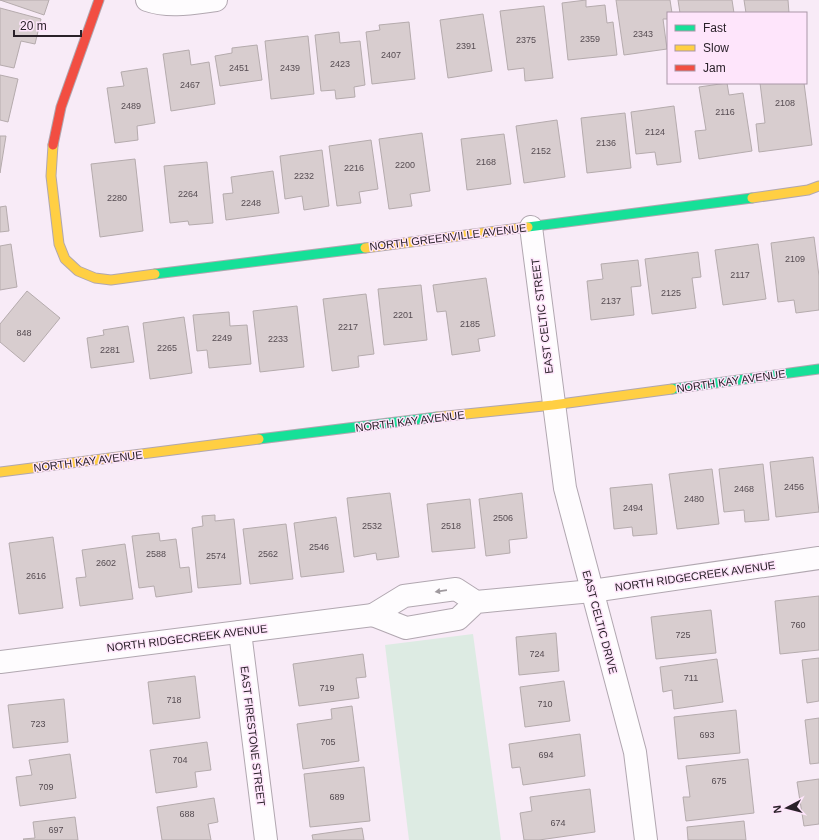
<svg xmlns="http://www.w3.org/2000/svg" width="819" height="840" font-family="Helvetica,sans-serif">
<rect width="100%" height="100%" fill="#f8ebf7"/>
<!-- green -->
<polygon fill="#ddebe3" points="473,634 501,840 409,840 385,645"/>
<!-- building -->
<g fill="#d8cdcf" stroke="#b5abad">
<polygon points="0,0 49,0 44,15"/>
<polygon points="586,0 586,7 605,5 607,23 613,22 617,55 568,60 562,3"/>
<polygon points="616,0 670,0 672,13 668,13 668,19 663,19 667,49 624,55"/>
<polygon points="678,0 732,0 734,13 680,13"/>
<polygon points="744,0 788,0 789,13 746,13"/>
<polygon points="544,6 553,78 525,81 524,68 508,70 500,11"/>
<polygon points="0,8 41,19 35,44 21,41 14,68 0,65"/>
<polygon points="483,14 492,71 448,78 440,20"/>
<polygon points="409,22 415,79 372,84 366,32 380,30 379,25"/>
<polygon points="339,32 340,43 360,41 365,85 354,87 355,97 336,99 335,90 321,91 315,35"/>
<polygon points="308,36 314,94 271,99 265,41"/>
<polygon points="257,45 262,80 220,86 215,56 232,53 232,48"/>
<polygon points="189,50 191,65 209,62 215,104 171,111 163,54"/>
<polygon points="147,68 155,123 137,126 138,140 115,143 107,88 124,86 121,72"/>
<polygon points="0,75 18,79 8,122 0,120"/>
<polygon points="727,83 729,95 743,93 752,151 699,159 695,131 706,130 699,87"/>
<polygon points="760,83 804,83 812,145 759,152 756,124 765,123"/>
<polygon points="674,106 681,162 657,165 655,152 636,154 631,112"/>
<polygon points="625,113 631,168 587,173 581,118"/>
<polygon points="557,120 565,177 524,183 516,126"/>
<polygon points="422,133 430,191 410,194 412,206 389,209 379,139"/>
<polygon points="504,134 511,184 467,190 461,139"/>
<polygon points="0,136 6,136 0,173"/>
<polygon points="371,140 378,189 359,192 361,203 337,206 329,146"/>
<polygon points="322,150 329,206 304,210 302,196 285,199 280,156"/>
<polygon points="135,159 143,231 100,237 91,164"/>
<polygon points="207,162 213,223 189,225 188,221 170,223 164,166"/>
<polygon points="273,171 279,213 226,220 223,194 233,193 231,177"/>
<polygon points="6,206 9,231 0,232 0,207"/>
<polygon points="814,237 819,276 819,310 796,313 794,300 778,302 771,243"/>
<polygon points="11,244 17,287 0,290 0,246"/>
<polygon points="758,244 766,299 723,305 715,250"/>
<polygon points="698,252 701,277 692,278 696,308 652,314 645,259"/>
<polygon points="638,260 641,286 631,287 634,315 591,320 587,281 603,279 601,264"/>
<polygon points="486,278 495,336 478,339 480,351 452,355 446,311 437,312 433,285"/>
<polygon points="421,285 427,340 384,345 378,289"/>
<polygon points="27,291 60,318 24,362 0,342 0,324"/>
<polygon points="366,294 374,354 358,356 359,367 332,371 323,299"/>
<polygon points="297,306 304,367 260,372 253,311"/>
<polygon points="229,312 230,326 247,325 251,364 209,368 207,350 197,351 193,315"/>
<polygon points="184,317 192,373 150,379 143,323"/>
<polygon points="128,326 134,362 91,368 87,338 104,335 103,330"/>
<polygon points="813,457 819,512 776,517 770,462"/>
<polygon points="763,464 769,520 745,522 744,510 724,512 719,469"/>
<polygon points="712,469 719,524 677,529 669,474"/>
<polygon points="652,484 657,534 633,536 632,527 614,529 610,488"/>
<polygon points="390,493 399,557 377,560 376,553 354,557 347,498"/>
<polygon points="522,493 527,538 509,540 510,553 486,556 479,499"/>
<polygon points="470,499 475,548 432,552 427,504"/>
<polygon points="215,515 215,521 234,519 241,584 198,588 192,528 203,526 202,516"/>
<polygon points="336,517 344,572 301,577 294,523"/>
<polygon points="286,524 293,579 250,584 243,529"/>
<polygon points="159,533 160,541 176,539 180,568 189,567 192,592 156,597 154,586 139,588 132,536"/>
<polygon points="53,537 63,608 19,614 9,543"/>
<polygon points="125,544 133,599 80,606 76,578 86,577 82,550"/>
<polygon points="819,596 819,650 780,654 775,601"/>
<polygon points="711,610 716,653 656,659 651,617"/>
<polygon points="556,633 559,671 519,675 516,637"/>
<polygon points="363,654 366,677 356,678 359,698 299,706 293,664"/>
<polygon points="819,658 819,701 807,703 802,660"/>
<polygon points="717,659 723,702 674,709 672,690 663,692 660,667"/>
<polygon points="195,676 200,718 153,724 148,682"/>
<polygon points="564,681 570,721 525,727 520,687"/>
<polygon points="64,699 68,742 13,748 8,705"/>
<polygon points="352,706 359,761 303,769 297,724 332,719 331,709"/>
<polygon points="736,710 740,753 678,759 674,717"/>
<polygon points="819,718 819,763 810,764 805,720"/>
<polygon points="580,734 585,776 523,785 520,767 512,768 509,744"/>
<polygon points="207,742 211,770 195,772 197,787 156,793 150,750"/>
<polygon points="70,754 76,798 20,806 16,777 32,775 29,760"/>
<polygon points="748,759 754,813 686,821 683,797 690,797 686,766"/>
<polygon points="364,767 370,821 310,827 304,774"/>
<polygon points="819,779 819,824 804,826 797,782"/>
<polygon points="590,789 595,832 539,840 524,840 520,813 532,811 530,797"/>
<polygon points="214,798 218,822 208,824 211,840 162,840 157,807"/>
<polygon points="75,817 78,840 24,840 23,839 35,838 33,822"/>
<polygon points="744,821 746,840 688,840 687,827"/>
<polygon points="362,828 364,840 313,840 312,835"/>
</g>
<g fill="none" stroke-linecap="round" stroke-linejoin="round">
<!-- street casing -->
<g stroke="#b1a7b0" stroke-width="24">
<g id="street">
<path d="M 147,0 C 170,8 193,3 216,0"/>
<polyline points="531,227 565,488 635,752 646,840"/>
<polyline points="476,602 456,589 404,596 373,615 406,628 458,619 476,602 592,591 819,558"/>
<polyline points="240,632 266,840"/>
<polyline points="0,662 373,615"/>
</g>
</g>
<!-- fast casing -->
<g stroke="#b1a7b0" stroke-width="11">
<g id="fast">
<polyline points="528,227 752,198"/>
<polyline points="155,274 365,248"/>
<polyline points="672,389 819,369"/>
<polyline points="259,439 437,417"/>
</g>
</g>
<!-- slow casing -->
<g stroke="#b1a7b0" stroke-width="11">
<g id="slow">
<polyline points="53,145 51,176 59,244 65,259 78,271 95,278 111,280 155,274"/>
<polyline points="752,198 808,190 819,186"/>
<polyline points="365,248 528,227"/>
<polyline points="437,417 553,405 672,389"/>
<polyline points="0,472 259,439"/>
</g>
</g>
<!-- jam casing -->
<g stroke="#b1a7b0" stroke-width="11">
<polyline id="jam" points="53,145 61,107 99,0"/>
</g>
<!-- street -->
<use href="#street" stroke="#fefcfe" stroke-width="22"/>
<!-- fast -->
<use href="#fast" stroke="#16e098" stroke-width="9"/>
<!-- slow -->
<use href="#slow" stroke="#ffcf43" stroke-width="9"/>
<!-- jam -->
<use href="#jam" stroke="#f24e42" stroke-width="9"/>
</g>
<!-- one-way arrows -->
<defs><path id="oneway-solid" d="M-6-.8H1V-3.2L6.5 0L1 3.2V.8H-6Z"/></defs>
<use fill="#9f999e" href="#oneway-solid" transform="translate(441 591) rotate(172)"/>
<g text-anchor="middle" stroke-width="3" stroke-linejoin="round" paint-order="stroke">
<!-- number labels -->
<g font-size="9" fill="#564c52">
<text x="643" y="37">2343</text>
<text x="590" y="42">2359</text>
<text x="526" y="43">2375</text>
<text x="466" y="49">2391</text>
<text x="391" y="58">2407</text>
<text x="340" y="67">2423</text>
<text x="239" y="71">2451</text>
<text x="290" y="71">2439</text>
<text x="190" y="88">2467</text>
<text x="785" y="106">2108</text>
<text x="131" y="109">2489</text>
<text x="725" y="115">2116</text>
<text x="655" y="135">2124</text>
<text x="606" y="146">2136</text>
<text x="541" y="154">2152</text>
<text x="486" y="165">2168</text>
<text x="405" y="168">2200</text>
<text x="354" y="171">2216</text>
<text x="304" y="179">2232</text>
<text x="188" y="197">2264</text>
<text x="117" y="201">2280</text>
<text x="251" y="206">2248</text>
<text x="795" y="262">2109</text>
<text x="740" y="278">2117</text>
<text x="671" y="296">2125</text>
<text x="611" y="304">2137</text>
<text x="403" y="318">2201</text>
<text x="470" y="327">2185</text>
<text x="348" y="330">2217</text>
<text x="24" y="336">848</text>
<text x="222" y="341">2249</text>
<text x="278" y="342">2233</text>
<text x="167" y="351">2265</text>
<text x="110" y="353">2281</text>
<text x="794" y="490">2456</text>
<text x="744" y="492">2468</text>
<text x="694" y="502">2480</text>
<text x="633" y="511">2494</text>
<text x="503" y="521">2506</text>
<text x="372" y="529">2532</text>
<text x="451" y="529">2518</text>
<text x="319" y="550">2546</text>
<text x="156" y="557">2588</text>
<text x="268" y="557">2562</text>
<text x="216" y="559">2574</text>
<text x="106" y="566">2602</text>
<text x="36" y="579">2616</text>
<text x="798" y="628">760</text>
<text x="683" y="638">725</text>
<text x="537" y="657">724</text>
<text x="691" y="681">711</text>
<text x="327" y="691">719</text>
<text x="174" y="703">718</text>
<text x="545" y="707">710</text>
<text x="38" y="727">723</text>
<text x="707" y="738">693</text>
<text x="328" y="745">705</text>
<text x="546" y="758">694</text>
<text x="180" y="763">704</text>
<text x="719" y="784">675</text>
<text x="46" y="790">709</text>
<text x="337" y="800">689</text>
<text x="187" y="817">688</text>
<text x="558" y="826">674</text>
<text x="56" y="833">697</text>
</g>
<!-- street labels -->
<g font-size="11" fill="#2a2129" stroke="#fee5fb">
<text transform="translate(448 237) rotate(-7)" y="4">NORTH GREENVILLE AVENUE</text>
<text transform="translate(542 316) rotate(-97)" y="4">EAST CELTIC STREET</text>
<text transform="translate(731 381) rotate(-8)" y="4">NORTH KAY AVENUE</text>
<text transform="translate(410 421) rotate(-7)" y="4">NORTH KAY AVENUE</text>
<text transform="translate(88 461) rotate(-7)" y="4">NORTH KAY AVENUE</text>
<text transform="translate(695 576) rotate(-8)" y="4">NORTH RIDGECREEK AVENUE</text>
<text transform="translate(600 622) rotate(75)" y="4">EAST CELTIC DRIVE</text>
<text transform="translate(187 638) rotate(-7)" y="4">NORTH RIDGECREEK AVENUE</text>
<text transform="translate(253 736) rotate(83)" y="4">EAST FIRESTONE STREET</text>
</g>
</g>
<!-- legend -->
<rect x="667" y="12" width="140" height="72" fill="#fee5fb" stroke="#a997a7"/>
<rect x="675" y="25" width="20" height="6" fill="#16e098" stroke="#a997a7"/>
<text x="703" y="32" font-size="12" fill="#2a2129">Fast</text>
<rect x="675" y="45" width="20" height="6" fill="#ffcf43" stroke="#a997a7"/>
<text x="703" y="52" font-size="12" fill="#2a2129">Slow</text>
<rect x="675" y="65" width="20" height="6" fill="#f24e42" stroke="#a997a7"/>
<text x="703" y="72" font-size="12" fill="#2a2129">Jam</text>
<!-- north arrow -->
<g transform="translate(787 808) rotate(263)" stroke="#fee5fb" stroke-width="3" paint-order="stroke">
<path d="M0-3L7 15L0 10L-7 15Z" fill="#2a2129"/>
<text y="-6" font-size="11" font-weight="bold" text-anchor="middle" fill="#2a2129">N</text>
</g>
<!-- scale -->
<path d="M14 30v6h67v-6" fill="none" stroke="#2a2129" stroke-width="2"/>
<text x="20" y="30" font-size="12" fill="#2a2129" stroke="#fee5fb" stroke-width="3" paint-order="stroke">20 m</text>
</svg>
